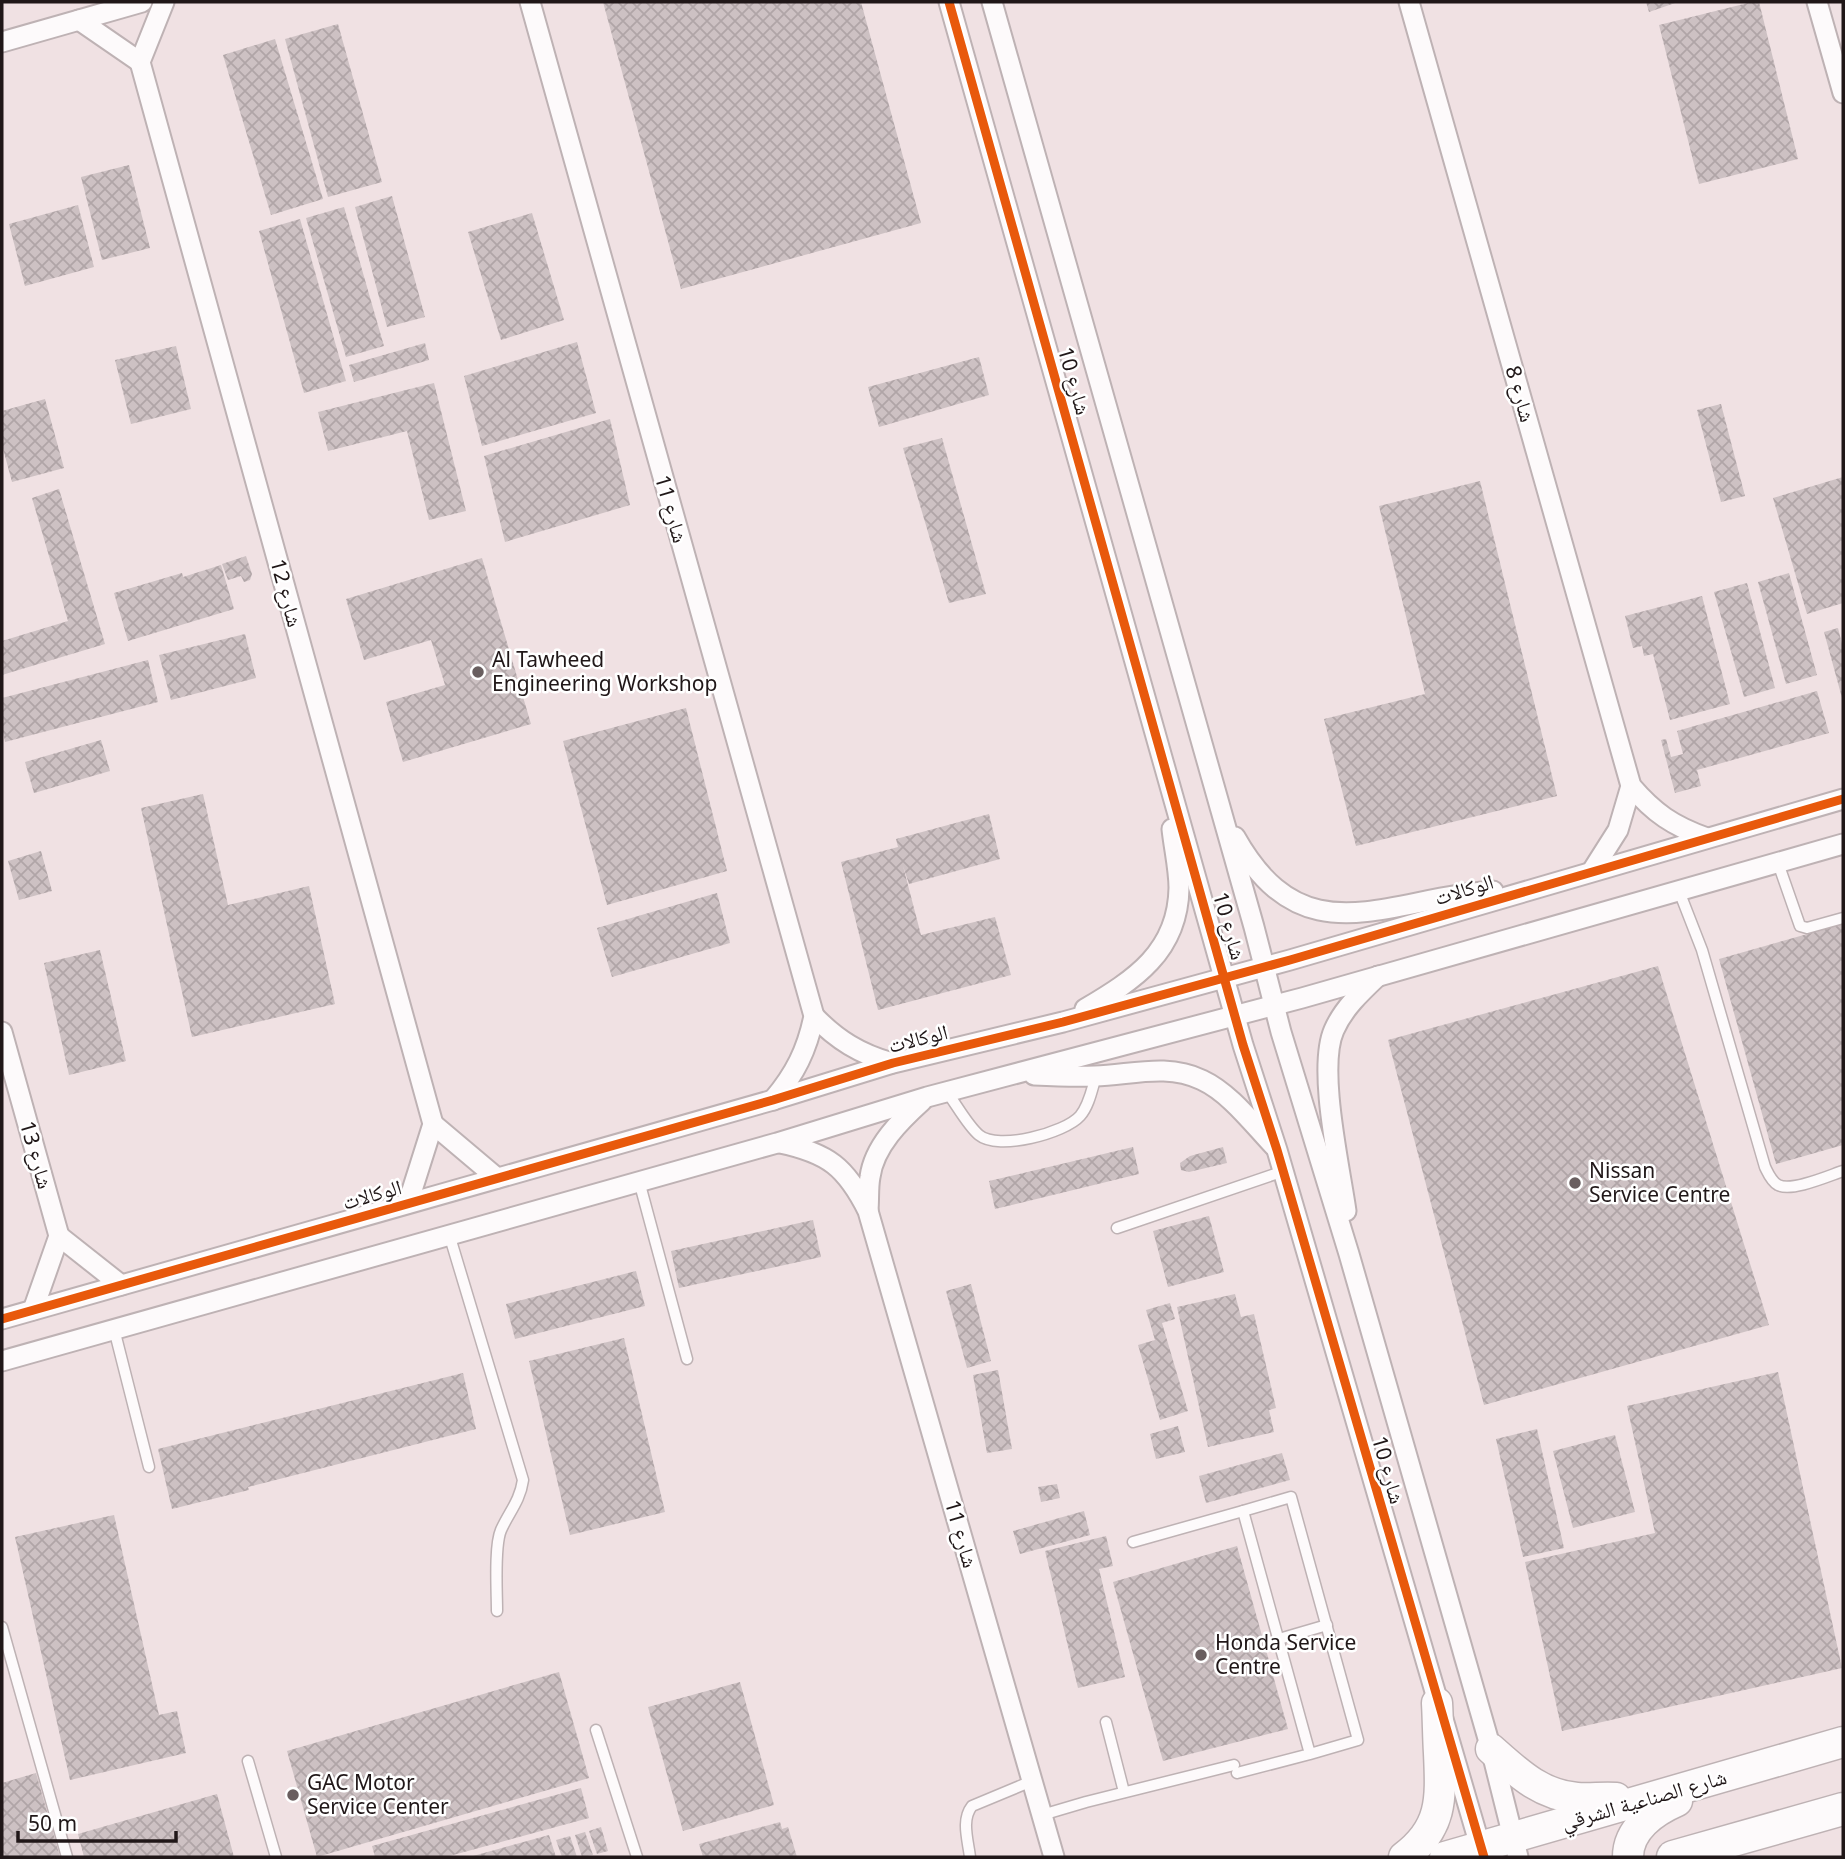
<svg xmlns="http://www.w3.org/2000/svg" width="1845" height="1859" font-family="'Noto Sans','Noto Naskh Arabic',sans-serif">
<defs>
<pattern id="building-cross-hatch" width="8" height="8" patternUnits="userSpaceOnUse" patternTransform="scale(1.75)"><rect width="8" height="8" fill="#cdc1c3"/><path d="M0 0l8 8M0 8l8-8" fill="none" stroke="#b0a5a7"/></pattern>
</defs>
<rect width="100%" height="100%" fill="#f0e1e3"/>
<!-- building -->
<g fill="url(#building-cross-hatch)">
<polygon points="603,2 861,2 921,223 681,289"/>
<polygon points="1646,2 1678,2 1649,12"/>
<polygon points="1752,2 1759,2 1798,159 1699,184 1659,25"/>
<polygon points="338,24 382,182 328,197 285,39"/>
<polygon points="275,39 323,199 271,215 223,55"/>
<polygon points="129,165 150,248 102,260 81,177"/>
<polygon points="392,196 425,317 387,327 355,207"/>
<polygon points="78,205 94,267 25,286 9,224"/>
<polygon points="344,207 384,346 346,357 306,218"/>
<polygon points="532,213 564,320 501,340 468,232"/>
<polygon points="300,219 346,381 304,393 259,231"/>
<polygon points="577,342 596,413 482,446 464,376"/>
<polygon points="425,343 429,360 354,382 349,365"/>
<polygon points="176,346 191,409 131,424 115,360"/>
<polygon points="979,357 989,395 879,427 868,387"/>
<polygon points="434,383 466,511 429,520 407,431 328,451 318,412"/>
<polygon points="45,399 64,468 12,482 2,445 2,411"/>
<polygon points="1721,404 1745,496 1721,502 1697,410"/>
<polygon points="610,419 630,505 505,542 484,456"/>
<polygon points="942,438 986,594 949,603 903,448"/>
<polygon points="1843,477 1843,603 1807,614 1773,498"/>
<polygon points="1480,481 1557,796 1356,846 1324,719 1425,694 1379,506"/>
<polygon points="59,489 105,644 2,675 2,641 68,621 32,498"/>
<polygon points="246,556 252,574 250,580 244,582 241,576 228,580 222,564"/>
<polygon points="482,558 531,724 403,762 386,702 445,685 431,640 364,660 346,599"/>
<polygon points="221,565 234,609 128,641 114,593 182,573 183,577"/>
<polygon points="1789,573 1817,675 1786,684 1758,582"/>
<polygon points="1747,583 1775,688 1744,697 1714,592"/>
<polygon points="1702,596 1730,704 1670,720 1653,654 1644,656 1642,646 1633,648 1625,616"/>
<polygon points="1838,628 1843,648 1842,698 1824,632"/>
<polygon points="245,634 256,678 171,700 159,655"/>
<polygon points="148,660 158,702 5,742 2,727 2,698"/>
<polygon points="1817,691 1829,733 1697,770 1701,786 1675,793 1661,740 1666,739 1671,757 1683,754 1677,731"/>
<polygon points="686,708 727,871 607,905 563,741"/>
<polygon points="101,740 110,771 34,793 25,762"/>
<polygon points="203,794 228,905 309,886 335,1004 192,1037 141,808"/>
<polygon points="989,814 1000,859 909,884 903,866 921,935 995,917 1011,975 878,1010 841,862 898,847 896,839"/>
<polygon points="41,851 52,891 19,900 8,861"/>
<polygon points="717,893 730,943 612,977 597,928"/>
<polygon points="1843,924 1843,1145 1776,1164 1719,959"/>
<polygon points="100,950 126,1061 69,1075 44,963"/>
<polygon points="1658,966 1769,1325 1484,1405 1388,1040"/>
<polygon points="1133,1147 1139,1174 995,1209 989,1181"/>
<polygon points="1223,1147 1227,1163 1189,1172 1181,1170 1180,1163 1190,1156"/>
<polygon points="1209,1216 1224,1272 1168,1287 1153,1231"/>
<polygon points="813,1220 821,1257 679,1288 671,1251"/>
<polygon points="636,1271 645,1306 515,1339 506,1304"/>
<polygon points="971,1284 991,1361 967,1368 946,1291"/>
<polygon points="1235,1294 1241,1317 1254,1314 1276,1408 1269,1410 1274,1432 1208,1447 1177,1307"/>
<polygon points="1170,1303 1175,1319 1162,1323 1188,1411 1160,1420 1138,1345 1155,1340 1146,1310"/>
<polygon points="624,1338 665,1512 570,1535 529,1361"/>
<polygon points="998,1370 1012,1449 987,1453 973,1375"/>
<polygon points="1778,1372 1842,1668 1562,1731 1525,1562 1655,1533 1627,1406"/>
<polygon points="463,1373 476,1429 248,1487 249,1490 172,1509 158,1449"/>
<polygon points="1178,1426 1185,1452 1156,1459 1150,1434"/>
<polygon points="1537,1429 1564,1548 1523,1557 1496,1439"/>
<polygon points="1615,1435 1635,1512 1573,1528 1553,1451"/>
<polygon points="1282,1453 1290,1480 1206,1503 1199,1476"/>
<polygon points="1057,1484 1060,1498 1041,1502 1038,1487"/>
<polygon points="1084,1511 1090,1535 1020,1554 1013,1531"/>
<polygon points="114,1515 159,1715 177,1711 186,1753 70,1780 15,1537"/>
<polygon points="1106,1536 1113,1566 1099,1569 1125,1677 1078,1688 1045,1551"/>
<polygon points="1237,1546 1288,1729 1163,1761 1113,1582"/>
<polygon points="559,1672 589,1778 317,1857 287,1751"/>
<polygon points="740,1682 774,1805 683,1831 648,1707"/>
<polygon points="36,1773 60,1857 2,1857 2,1783"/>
<polygon points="581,1788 589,1818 446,1857 375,1857 372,1846"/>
<polygon points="217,1794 234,1857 84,1857 78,1834"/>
<polygon points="780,1822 782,1829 788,1827 797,1857 703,1857 699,1844"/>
<polygon points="601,1827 608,1851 597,1854 589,1831"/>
<polygon points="585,1832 593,1855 582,1857 575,1835"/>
<polygon points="549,1835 556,1857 473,1857 473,1856"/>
<polygon points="570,1836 577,1857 562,1857 556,1840"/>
</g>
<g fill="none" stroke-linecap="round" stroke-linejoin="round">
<!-- service casing -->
<g stroke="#beb2b4" stroke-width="13">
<g id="service">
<polyline points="1778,863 1800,926 1807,928 1843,918"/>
<path d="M 1679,891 L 1702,950 L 1765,1167 C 1768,1173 1771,1181 1778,1185 C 1792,1192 1828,1176 1843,1171"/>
<path d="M 947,1092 C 956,1104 968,1126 979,1135 C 998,1151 1065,1133 1080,1116 C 1089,1106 1092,1089 1096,1076"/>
<polyline points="639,1181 687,1359"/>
<polyline points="1117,1228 1284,1171"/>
<path d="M 449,1234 L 523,1480 C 520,1501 509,1512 501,1530 C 494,1546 497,1592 497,1611"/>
<polyline points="114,1329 149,1467"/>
<polyline points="1133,1542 1243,1511"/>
<polyline points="2,1627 67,1857"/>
<polyline points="1279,1639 1327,1625"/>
<polyline points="1106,1722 1124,1792"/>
<polyline points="596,1730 637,1857"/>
<polyline points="248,1761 276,1857"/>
<polyline points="1237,1773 1310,1754 1243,1511 1291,1497 1358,1740 1310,1754"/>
<polyline points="1042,1815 1086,1802 1234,1765"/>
<path d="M 970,1857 C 968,1840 961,1820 972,1806 L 1032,1781"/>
</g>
</g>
<!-- minor casing -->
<g stroke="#beb2b4" stroke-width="23">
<g id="minor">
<polyline points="164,2 140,62 433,1124 408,1203"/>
<path d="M 530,2 L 814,1016 C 807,1050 795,1074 773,1100"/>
<polyline points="949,2 1243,1045 1277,1150 1483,1856"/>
<polyline points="992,2 1254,927 1281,1032 1349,1254 1491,1749 1518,1857"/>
<path d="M 1409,2 L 1631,786 C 1654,813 1673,826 1707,838"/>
<polyline points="1817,2 1843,93"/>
<polyline points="79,20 140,62"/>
<polyline points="2,42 142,2"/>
<path d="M 1235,837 C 1304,960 1386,898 1493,891"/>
<polyline points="1592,871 1618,830 1631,786"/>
<path d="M 1085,1009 C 1134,980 1178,952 1179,888 C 1179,869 1174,848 1172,829"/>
<path d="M 814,1016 C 837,1040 860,1054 892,1063"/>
<polyline points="2,1032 59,1236 33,1310"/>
<path d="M 1034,1075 C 1054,1076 1075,1077 1095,1076 C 1131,1075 1167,1063 1202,1080 C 1230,1093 1253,1124 1274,1146"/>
<polyline points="433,1124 497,1178"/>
<path d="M 780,1143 C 828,1153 846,1167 868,1211 L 1054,1857"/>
<path d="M 868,1210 C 869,1199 868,1187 870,1177 C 874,1146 901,1120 922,1101"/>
<path d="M 1346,1211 C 1340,1168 1317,1068 1334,1030 C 1343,1009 1361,992 1378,976"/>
<polyline points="59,1236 121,1285"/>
<polyline points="2,1319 773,1100 893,1063 1063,1022 1290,960 1843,799"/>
<polyline points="2,1361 777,1143 927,1097 1302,998 1843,844"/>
</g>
</g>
<!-- primary casing -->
<g stroke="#beb2b4" stroke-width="33">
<g id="primary">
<path d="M 1491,1749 C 1517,1772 1540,1795 1577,1798 C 1590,1799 1603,1797 1616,1798"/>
<path d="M 1404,1857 C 1443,1828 1441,1798 1439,1753 C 1438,1737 1438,1720 1437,1703"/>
<polyline points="1445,1857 1843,1742"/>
<path d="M 1628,1857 C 1628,1829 1654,1811 1677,1801"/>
</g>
</g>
<!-- trunk casing -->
<g stroke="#beb2b4" stroke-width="35">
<polyline id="trunk" points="1673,1857 1843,1809"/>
</g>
<!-- service -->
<use href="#service" stroke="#fdfafb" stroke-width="10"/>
<!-- minor -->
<use href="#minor" stroke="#fdfafb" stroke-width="19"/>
<!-- primary -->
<use href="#primary" stroke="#fdfafb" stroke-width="30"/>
<!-- trunk -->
<use href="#trunk" stroke="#fdfafb" stroke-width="32"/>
<!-- cycleway casing -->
<g stroke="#fff" stroke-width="13">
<g id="cycleway">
<polyline points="949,2 1243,1045 1277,1150 1484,1857"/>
<polyline points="2,1319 773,1100 893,1063 1063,1022 1290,960 1843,799"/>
</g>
</g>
<!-- cycleway -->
<use href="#cycleway" stroke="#e8590c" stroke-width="9"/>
</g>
<!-- markers -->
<g fill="#695e5f" stroke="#fff" stroke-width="2.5">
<circle cx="478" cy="672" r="7"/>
<circle cx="1575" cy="1183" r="7"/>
<circle cx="1201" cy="1655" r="7"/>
<circle cx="293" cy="1795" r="7"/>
</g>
<g text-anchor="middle" stroke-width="5" stroke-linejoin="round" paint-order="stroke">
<!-- street labels -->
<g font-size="21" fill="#201718" stroke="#fff">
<text transform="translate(1074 381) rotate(74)" y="7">شارع 10</text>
<text transform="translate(1520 394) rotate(74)" y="7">شارع 8</text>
<text transform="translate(671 509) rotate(74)" y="7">شارع 11</text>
<text transform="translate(286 593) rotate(75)" y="7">شارع 12</text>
<text transform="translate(1464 890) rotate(-17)" y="7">الوكالات</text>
<text transform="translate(1229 926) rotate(74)" y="7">شارع 10</text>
<text transform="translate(918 1039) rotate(-14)" y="7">الوكالات</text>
<text transform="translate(36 1155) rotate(74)" y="7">شارع 13</text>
<text transform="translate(372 1195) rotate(-16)" y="7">الوكالات</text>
<text transform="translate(1388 1470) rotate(74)" y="7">شارع 10</text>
<text transform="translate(961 1534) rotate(74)" y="7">شارع 11</text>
<text transform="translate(1644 1800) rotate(-16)" y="7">شارع الصناعية الشرقي</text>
</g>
<!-- poi labels -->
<g font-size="21" fill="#201718" stroke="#fff" text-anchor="start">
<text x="492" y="667">Al Tawheed<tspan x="492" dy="24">Engineering Workshop</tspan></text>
<text x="1589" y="1178">Nissan<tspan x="1589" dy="24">Service Centre</tspan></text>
<text x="1215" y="1650">Honda Service<tspan x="1215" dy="24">Centre</tspan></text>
<text x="307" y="1790">GAC Motor<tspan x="307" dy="24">Service Center</tspan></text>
</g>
</g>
<!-- border -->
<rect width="1845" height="1859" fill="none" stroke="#201718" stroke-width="7"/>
<!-- scale -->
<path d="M18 1831v10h158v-10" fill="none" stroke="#201718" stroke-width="3.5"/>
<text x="28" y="1831" font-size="21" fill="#201718" stroke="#ffffff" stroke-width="5" paint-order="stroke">50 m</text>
</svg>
